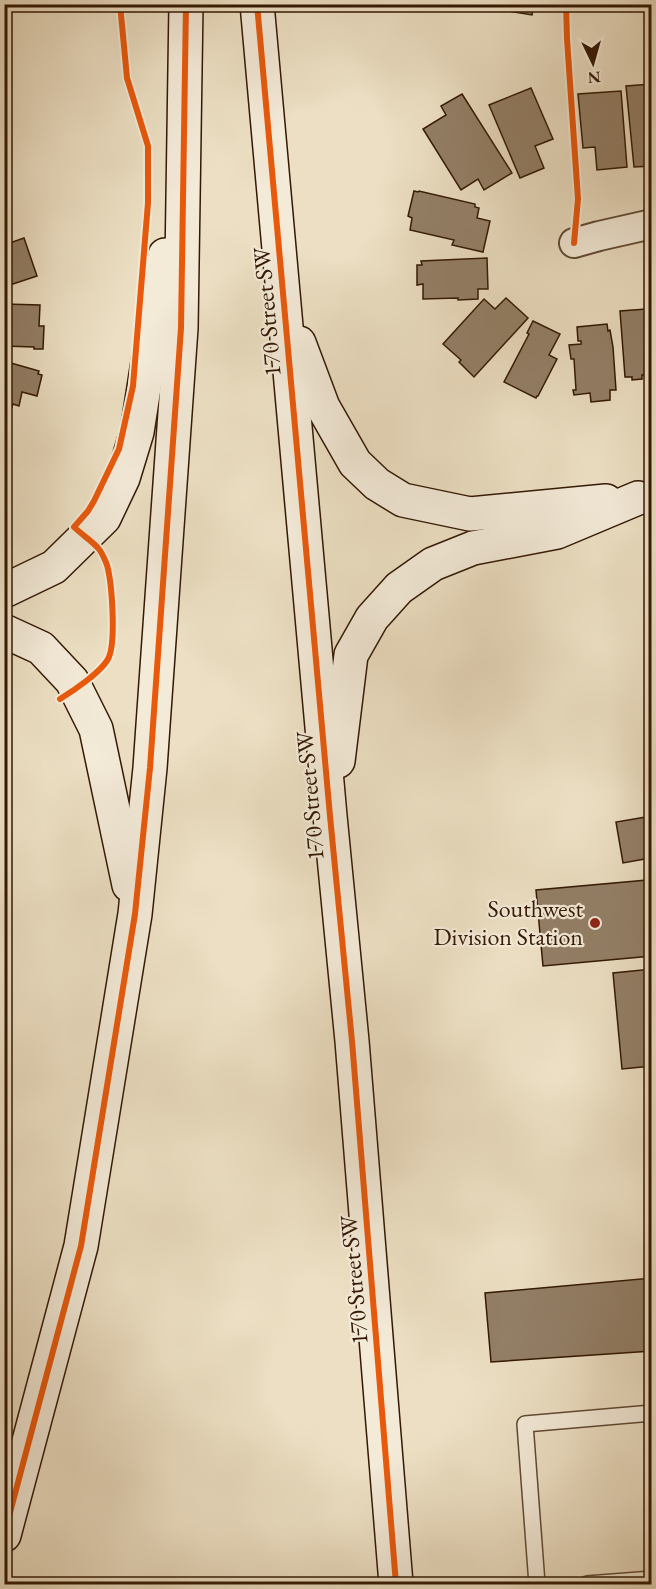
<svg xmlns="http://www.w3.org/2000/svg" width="656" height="1589" font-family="'EB Garamond',serif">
<rect width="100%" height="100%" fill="#ecdfc3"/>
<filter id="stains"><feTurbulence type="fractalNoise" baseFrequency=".00333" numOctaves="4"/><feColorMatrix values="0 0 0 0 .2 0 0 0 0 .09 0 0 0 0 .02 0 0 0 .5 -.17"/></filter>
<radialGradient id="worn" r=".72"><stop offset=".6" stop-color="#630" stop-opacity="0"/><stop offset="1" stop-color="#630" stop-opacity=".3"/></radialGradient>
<!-- building -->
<g fill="#937f67" stroke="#331804" stroke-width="1.5">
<polygon points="496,4 534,4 532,15 495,9"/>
<polygon points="652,84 652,166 634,167 626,86"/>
<polygon points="531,88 553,139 535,146 544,168 520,178 489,105"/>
<polygon points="621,91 627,167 597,170 595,147 583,148 578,94"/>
<polygon points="462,94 512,173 484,190 478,179 461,190 423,129 446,115 441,106"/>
<polygon points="414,191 418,192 419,191 475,204 475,207 479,208 477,218 490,221 483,252 452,245 454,240 410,230 412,218 408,216"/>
<polygon points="24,238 37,276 4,287 4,245"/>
<polygon points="487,258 488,289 478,289 478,299 458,300 458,298 423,299 423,284 417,285 417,265 422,265 421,261"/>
<polygon points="506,298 528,318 474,377 459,362 461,360 443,344 484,299 495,309"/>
<polygon points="4,304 40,305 39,326 44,326 43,349 34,349 34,347 4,346"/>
<polygon points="646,309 647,332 652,332 652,375 642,375 642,379 632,380 632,377 625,377 620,311"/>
<polygon points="533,321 560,334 549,355 557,359 538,396 537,396 536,398 504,382 529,334 527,333"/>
<polygon points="607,324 608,331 610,330 613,347 616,390 610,390 610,400 591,402 590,393 574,395 573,390 576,390 574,359 571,359 569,345 581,344 581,341 578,341 577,327"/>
<polygon points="4,361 39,371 38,374 42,375 37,396 22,392 19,406 13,404 12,407 4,405"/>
<polygon points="652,816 652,956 543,966 536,890 647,880 645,859 623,863 616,822"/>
<polygon points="652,969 652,1066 622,1069 613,973"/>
<polygon points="652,1278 652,1351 491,1362 485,1293"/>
</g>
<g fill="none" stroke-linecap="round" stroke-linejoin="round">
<!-- service casing -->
<g stroke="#614a34" stroke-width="18">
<g id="service">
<polyline points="537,1584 525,1424 652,1413"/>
<polyline points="587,1584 652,1579"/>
</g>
</g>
<!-- minor casing -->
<g stroke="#614a34" stroke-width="32">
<polyline id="minor" points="574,243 599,236 652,224"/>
</g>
<!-- secondary casing -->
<g stroke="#331804" stroke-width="36">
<g id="secondary">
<polyline points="257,4 330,816 352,1041 396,1584"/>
<polyline points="299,343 323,407 355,463 377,484 403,500 470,514 606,501"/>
<polyline points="4,591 54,567 104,518 123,478 137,432 165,255"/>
<polyline points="4,631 41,648 72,681 96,729 129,885"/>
<polyline points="338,761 351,655 372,618 399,588 433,564 473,548 557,532 638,498"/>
<polyline points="4,1535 81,1246 135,914 150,768 181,328 186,4"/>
</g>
</g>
<!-- service -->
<use href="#service" stroke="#f3ead8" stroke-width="15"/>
<!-- minor -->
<use href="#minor" stroke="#f3ead8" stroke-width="28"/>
<!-- secondary -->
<use href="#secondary" stroke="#f3ead8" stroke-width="33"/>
<!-- cycleway casing -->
<g stroke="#f3ead8" stroke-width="10">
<g id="cycleway">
<polyline points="257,4 330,816 352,1041 396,1584"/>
<polyline points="566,4 567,39 578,199 574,243"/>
<path d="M 60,699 C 73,691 103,671 109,657 C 116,640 112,583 107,565 C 105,560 102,552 98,548 C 92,541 81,534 74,527 L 88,511 L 94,501 L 119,449 L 133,386 L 148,203 L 148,146 L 127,78 L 120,4"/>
<polyline points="4,1535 81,1246 135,914 150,768 181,328 186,4"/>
</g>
</g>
<!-- cycleway -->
<use href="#cycleway" stroke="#e8590c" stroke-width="6"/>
</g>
<!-- markers -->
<circle fill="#8f2418" stroke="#f3ead8" stroke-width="2" cx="595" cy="923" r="6"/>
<g text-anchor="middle" stroke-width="4.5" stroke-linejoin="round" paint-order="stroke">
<!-- street labels -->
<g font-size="24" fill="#331804" stroke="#f3ead8">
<text transform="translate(267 312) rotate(-95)" y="8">170 Street SW</text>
<text transform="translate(310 796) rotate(-95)" y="8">170 Street SW</text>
<text transform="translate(354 1280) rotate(-95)" y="8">170 Street SW</text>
</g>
<!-- poi labels -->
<g font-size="24" fill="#331804" stroke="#f3ead8" text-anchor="end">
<text x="583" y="917">Southwest<tspan x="583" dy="28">Division Station</tspan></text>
</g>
</g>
<!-- margin -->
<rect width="656" height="1589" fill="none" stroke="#ecdfc3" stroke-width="24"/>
<rect x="6" y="6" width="644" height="1577" fill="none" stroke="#331804" stroke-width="3"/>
<rect x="12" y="12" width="632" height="1565" fill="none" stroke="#331804" stroke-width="1.5"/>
<!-- north arrow -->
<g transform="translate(593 63) rotate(175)" stroke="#f3ead8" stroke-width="4.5" paint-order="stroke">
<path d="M0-4.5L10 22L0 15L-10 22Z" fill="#331804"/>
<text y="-9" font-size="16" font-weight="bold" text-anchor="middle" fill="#331804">N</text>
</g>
<rect width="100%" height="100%" filter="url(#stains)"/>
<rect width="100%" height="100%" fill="url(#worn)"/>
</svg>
